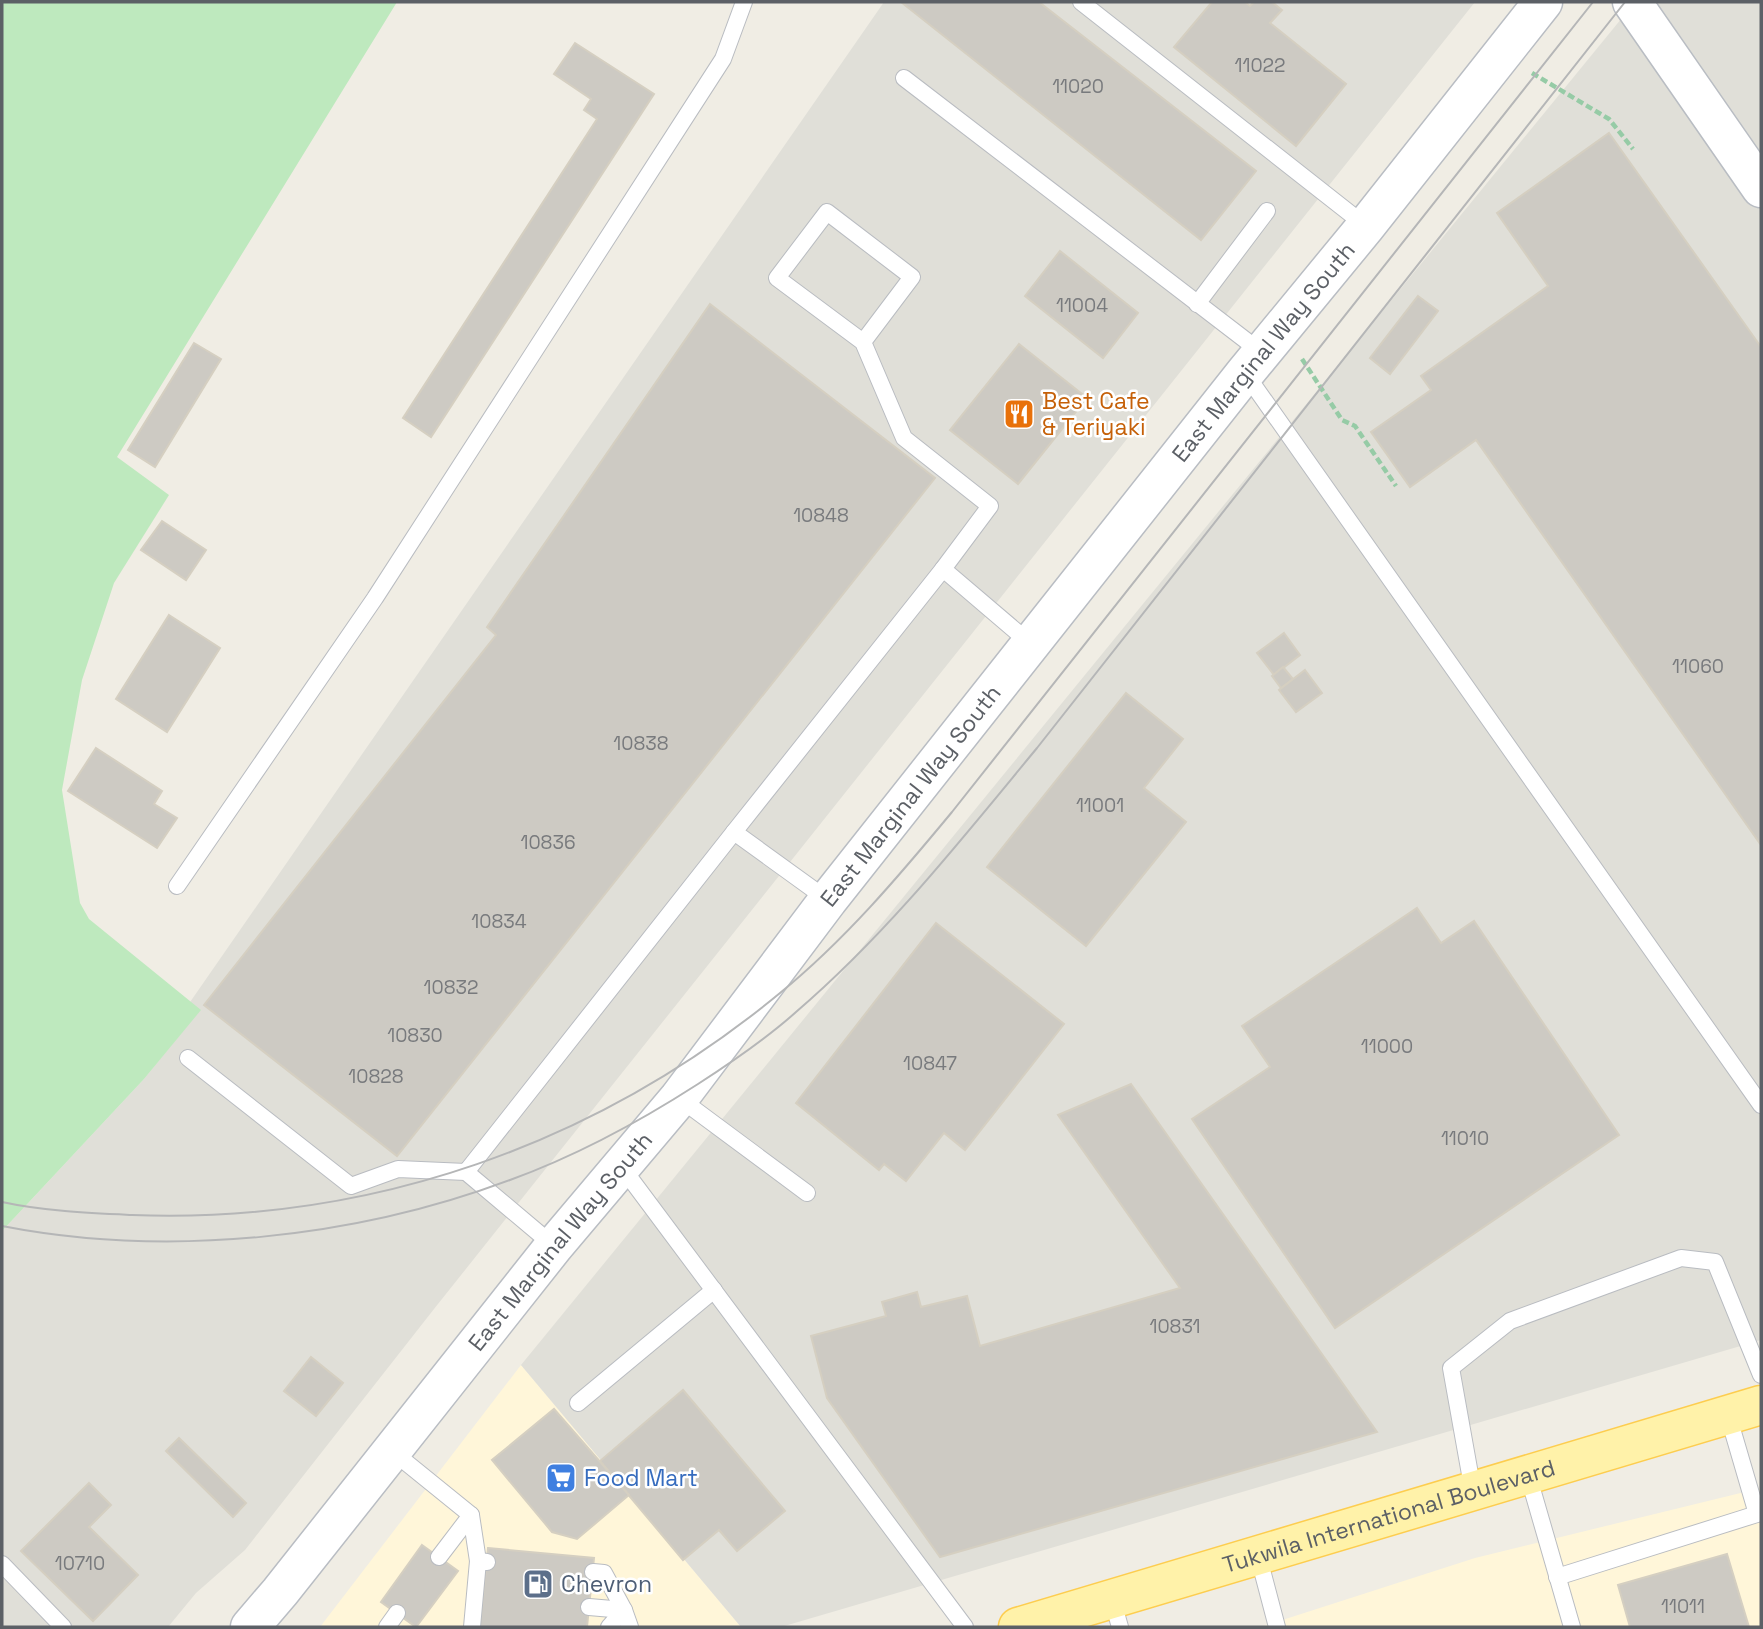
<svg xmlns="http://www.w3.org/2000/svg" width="1763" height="1629" font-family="'Space Grotesk',sans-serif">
<rect width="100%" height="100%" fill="#f0ede4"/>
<!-- commercial -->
<g fill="#fff6d9">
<polygon points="521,1365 741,1627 320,1627"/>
<polygon points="1761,1488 1761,1627 1261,1627 1475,1558"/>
</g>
<!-- industrial -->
<g fill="#e0dfd8">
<polygon points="884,2 1475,2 434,1309 245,1550 196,1593 168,1627 2,1627 2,1231 144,1079 200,1010 188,1005"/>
<polygon points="1635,2 1761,2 1761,1340 781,1627 741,1627 521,1365"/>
</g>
<!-- green -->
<polygon fill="#bee9be" points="2,2 397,2 117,457 169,495 114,583 82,680 62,790 80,903 89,919 201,1010 144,1079 2,1231"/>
<!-- building -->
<g fill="#cdcac3" stroke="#d5cfc1" stroke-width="2">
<polygon points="901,2 1039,2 1256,171 1201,240"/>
<polygon points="1212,2 1245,2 1250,6 1254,2 1272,2 1282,10 1270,23 1346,84 1296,146 1174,47"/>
<polygon points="575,43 654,94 431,437 403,418 597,119 584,110 591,99 554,74"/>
<polygon points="1609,133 1761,347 1761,845 1476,440 1410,487 1371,432 1431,390 1421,376 1548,286 1497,213"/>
<polygon points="1060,251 1138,313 1103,358 1025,296"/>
<polygon points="1418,296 1438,311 1390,374 1370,358"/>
<polygon points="710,304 935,478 397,1156 204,1005 496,635 487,627"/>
<polygon points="194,343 221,359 155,467 128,450"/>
<polygon points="1019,344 1087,398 1018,484 950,430"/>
<polygon points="162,521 206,550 186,580 141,550"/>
<polygon points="169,615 220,648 167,732 116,699"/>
<polygon points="1284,633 1300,655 1274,675 1257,653"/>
<polygon points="1283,667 1293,679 1281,688 1272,676"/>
<polygon points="1305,670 1322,693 1296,712 1279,690"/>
<polygon points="1126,693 1183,739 1144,788 1186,822 1086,946 987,867"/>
<polygon points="96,748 162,791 154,804 177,818 157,848 68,791"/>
<polygon points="1417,908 1441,943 1474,921 1619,1135 1335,1328 1192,1119 1270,1067 1242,1026"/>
<polygon points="936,923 1064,1024 965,1150 944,1133 906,1181 884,1164 879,1170 796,1103"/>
<polygon points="1131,1084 1377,1432 940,1557 827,1398 811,1336 886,1316 882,1302 917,1292 921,1307 967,1296 980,1346 1180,1288 1058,1115"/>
<polygon points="311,1357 343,1383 316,1416 284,1391"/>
<polygon points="683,1390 785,1511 737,1551 719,1530 683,1560 600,1461"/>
<polygon points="554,1409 629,1495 577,1539 552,1532 492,1460"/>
<polygon points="179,1438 246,1503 233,1517 166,1451"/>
<polygon points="89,1483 111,1505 89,1527 138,1575 93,1621 21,1551"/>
<polygon points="422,1545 458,1571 416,1627 381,1602"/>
<polygon points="488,1548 594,1558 587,1627 480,1627"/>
<polygon points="1727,1554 1749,1627 1630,1627 1618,1585"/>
</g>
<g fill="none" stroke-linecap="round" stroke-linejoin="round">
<!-- lane casing -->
<g stroke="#b9bcc1" stroke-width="18">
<g id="lane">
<polyline points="1081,2 1366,226"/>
<polyline points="904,78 1261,352"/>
<polyline points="1197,304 1267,211"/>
<polyline points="863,342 912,277 827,212 777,278 863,342 904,438 990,506 943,569 1031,644"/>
<polyline points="1245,373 1761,1105"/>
<polyline points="734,832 828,900"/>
<polyline points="177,886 375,598 723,59 744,2"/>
<polyline points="188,1058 351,1186 398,1169 466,1172 734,832 943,569"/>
<polyline points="679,1098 807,1193"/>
<polyline points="621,1166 965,1627"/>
<polyline points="466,1172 554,1246"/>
<polyline points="578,1403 714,1290"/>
<polyline points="392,1451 471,1515 478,1561"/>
<polyline points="1528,1475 1572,1627"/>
<polyline points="1473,1491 1451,1368 1510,1321 1681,1258 1715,1262 1761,1375"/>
<polyline points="1258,1555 1277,1627"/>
<polyline points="439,1557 471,1515"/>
<polyline points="2,1564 63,1627"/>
<polyline points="593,1572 604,1573 624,1610 630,1627"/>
<polyline points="1557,1577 1757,1514 1728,1415"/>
<polyline points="1112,1599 1120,1627"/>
<polyline points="589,1607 624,1610 609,1627"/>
<polyline points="387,1627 397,1613"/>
<polyline points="472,1627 478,1561 487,1562"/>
</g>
</g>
<!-- secondary casing -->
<g stroke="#b9bdc3" stroke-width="41">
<g id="secondary">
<polyline points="1632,2 1761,188"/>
<path id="s1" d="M 250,1627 L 280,1592 L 554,1246 L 679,1098 L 828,900 L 1245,373 L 1366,226 L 1543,2"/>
</g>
</g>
<!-- primary casing -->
<g stroke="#fdcd4f" stroke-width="41">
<g id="primary">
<path id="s2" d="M 1018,1627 L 1761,1405"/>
</g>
</g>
<!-- path -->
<g stroke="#96cba6" stroke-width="4.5" stroke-dasharray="7 3.5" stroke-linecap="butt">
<polyline points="1532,73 1609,119 1633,149"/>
<polyline points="1302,359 1342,420 1355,426 1396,486"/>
</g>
<!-- lane -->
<use href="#lane" stroke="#fff" stroke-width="16"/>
<!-- secondary -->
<use href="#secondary" stroke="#fff" stroke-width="38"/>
<!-- primary -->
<use href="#primary" stroke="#fff2a9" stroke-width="38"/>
<!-- tram -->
<g stroke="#b5b6b7" stroke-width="2">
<path d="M 2,1202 C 43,1211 89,1213 132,1215 C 370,1224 596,1145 780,993 C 845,940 899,876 952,812 L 1593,2"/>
<path d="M 2,1226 C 166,1258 353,1239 510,1180 C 576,1156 639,1122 698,1084 C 732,1062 766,1039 796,1012 C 887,934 961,840 1037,748 L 1625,2"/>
</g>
</g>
<!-- icons -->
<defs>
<g id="restaurant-square" transform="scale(1.575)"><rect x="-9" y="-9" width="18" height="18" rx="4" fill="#e8710a" stroke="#fff"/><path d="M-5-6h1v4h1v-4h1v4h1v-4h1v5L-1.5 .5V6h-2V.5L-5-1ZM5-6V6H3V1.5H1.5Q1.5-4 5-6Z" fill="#fff"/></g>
<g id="supermarket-square" transform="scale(1.575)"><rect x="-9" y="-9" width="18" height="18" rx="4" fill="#3f7fe0" stroke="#fff"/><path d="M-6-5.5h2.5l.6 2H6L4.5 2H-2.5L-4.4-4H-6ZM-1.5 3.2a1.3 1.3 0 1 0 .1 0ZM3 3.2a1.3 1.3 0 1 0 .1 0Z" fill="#fff"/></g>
<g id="fuel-square" transform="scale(1.575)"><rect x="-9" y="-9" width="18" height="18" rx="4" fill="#5c6f8a" stroke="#fff"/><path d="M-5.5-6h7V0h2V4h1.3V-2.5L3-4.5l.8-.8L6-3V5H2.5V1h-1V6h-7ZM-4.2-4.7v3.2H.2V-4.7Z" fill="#fff"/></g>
</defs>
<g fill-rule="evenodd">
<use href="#restaurant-square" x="1019" y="414"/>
<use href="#supermarket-square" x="561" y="1478"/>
<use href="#fuel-square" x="538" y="1584"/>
</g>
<g text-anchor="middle" stroke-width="5" stroke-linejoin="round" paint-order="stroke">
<!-- number labels -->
<g font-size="19" fill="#787a7d">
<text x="1260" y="72">11022</text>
<text x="1078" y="93">11020</text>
<text x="1082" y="312">11004</text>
<text x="821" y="522">10848</text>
<text x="1698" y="673">11060</text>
<text x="641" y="750">10838</text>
<text x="1100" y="812">11001</text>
<text x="548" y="849">10836</text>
<text x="499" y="928">10834</text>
<text x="451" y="994">10832</text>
<text x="415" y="1042">10830</text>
<text x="1387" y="1053">11000</text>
<text x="930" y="1070">10847</text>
<text x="376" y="1083">10828</text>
<text x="1465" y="1145">11010</text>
<text x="1175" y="1333">10831</text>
<text x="80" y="1570">10710</text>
<text x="1683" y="1613">11011</text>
</g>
<!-- street labels -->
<g font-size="23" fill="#5c6066" stroke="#fff">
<text dy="8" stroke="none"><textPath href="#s1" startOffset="1629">East Marginal Way South</textPath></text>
<text dy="8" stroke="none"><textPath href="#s1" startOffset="1062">East Marginal Way South</textPath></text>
<text dy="8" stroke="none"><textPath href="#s1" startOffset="495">East Marginal Way South</textPath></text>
<text dy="8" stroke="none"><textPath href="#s2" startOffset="387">Tukwila International Boulevard</textPath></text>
</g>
<!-- food labels -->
<g font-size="23" fill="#c56008" stroke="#fff" text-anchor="start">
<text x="1042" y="409">Best Cafe<tspan x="1042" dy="26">&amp; Teriyaki</tspan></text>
</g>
<!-- shop labels -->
<g font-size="23" fill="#366cbe" stroke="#fff" text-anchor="start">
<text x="584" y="1486">Food Mart</text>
</g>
<!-- service labels -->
<g font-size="23" fill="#4e5e75" stroke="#fff" text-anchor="start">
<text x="561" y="1592">Chevron</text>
</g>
</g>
<!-- border -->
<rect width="1763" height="1629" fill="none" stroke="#5c6066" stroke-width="7"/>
</svg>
